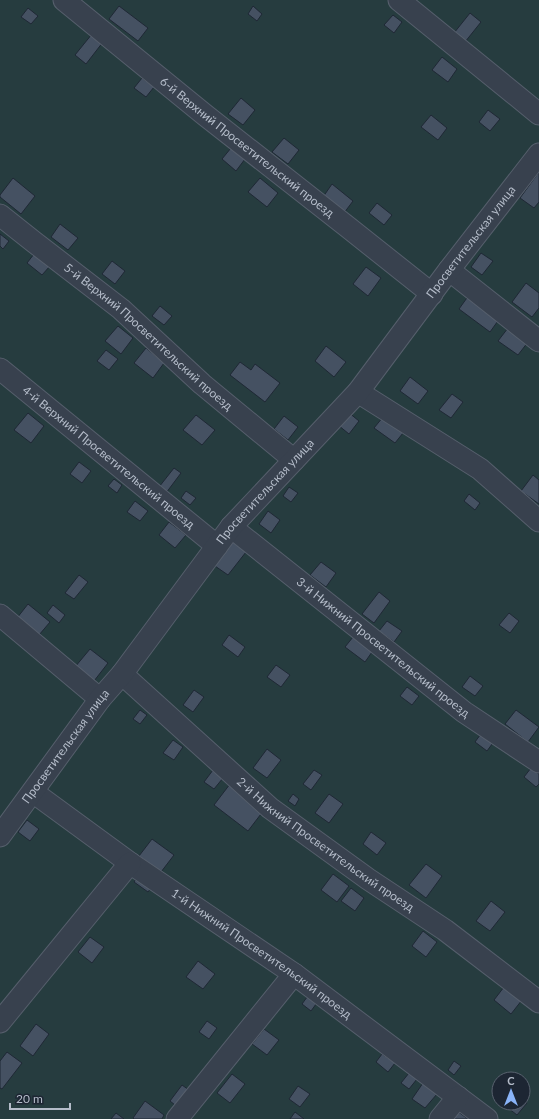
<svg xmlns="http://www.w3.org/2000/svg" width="539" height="1119" font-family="Lato,sans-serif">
<rect width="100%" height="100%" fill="#242f3e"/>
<!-- green -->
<path fill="#263c3f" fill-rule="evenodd" d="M 0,0 L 539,0 L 539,1119 L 0,1119 ZM 499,1079 L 523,1079 L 523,1103 L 499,1103 Z"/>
<!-- building -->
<g fill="#455162" stroke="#1f2835">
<polygon points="119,6 148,28 138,41 109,19"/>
<polygon points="253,6 262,14 257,21 248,14"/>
<polygon points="28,8 38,16 31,24 21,17"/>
<polygon points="470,13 481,22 465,42 454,33"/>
<polygon points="393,15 402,22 394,33 384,25"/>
<polygon points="92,34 103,42 86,64 75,55"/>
<polygon points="442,57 457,69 448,82 432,70"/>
<polygon points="142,78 154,87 146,97 134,88"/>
<polygon points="241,98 255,110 243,125 228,114"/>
<polygon points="488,110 500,119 490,131 479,122"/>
<polygon points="431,115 447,128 438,140 421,127"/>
<polygon points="284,138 299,150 288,164 272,152"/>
<polygon points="231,148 245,159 236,171 222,159"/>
<polygon points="539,172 539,202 534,208 520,198"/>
<polygon points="13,178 35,196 21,214 0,197 0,195"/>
<polygon points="260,178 278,193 267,207 248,192"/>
<polygon points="332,184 353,201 344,213 323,197"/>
<polygon points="377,203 392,215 384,225 369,213"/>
<polygon points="60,224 78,238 68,250 51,237"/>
<polygon points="0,234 9,241 3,249 0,246"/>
<polygon points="481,253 493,261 482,275 471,267"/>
<polygon points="34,254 50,266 42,275 27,263"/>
<polygon points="112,261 125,271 115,284 102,274"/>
<polygon points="366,267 381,278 368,296 353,284"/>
<polygon points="526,283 539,293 539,308 532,317 512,302"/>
<polygon points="469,295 500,318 490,332 459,309"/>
<polygon points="160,306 172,316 164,325 152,316"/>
<polygon points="118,326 133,338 121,354 105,341"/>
<polygon points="508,328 528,342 518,355 498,341"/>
<polygon points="326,346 346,362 334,377 315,361"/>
<polygon points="146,348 164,363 153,378 134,363"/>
<polygon points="106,350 118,359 109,370 97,361"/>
<polygon points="240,362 251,370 255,364 280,383 265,402 230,375"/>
<polygon points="410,377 428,391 418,404 400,391"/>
<polygon points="452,394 463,402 451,418 439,410"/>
<polygon points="348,412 359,421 349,434 338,425"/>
<polygon points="28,413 44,426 31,443 14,430"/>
<polygon points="196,415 215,430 202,445 183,430"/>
<polygon points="284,416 298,427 288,440 274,429"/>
<polygon points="383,417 403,433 395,443 374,428"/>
<polygon points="79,462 91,471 82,483 70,474"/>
<polygon points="174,468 181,473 166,493 159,487"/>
<polygon points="533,475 539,480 539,504 521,491"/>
<polygon points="114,479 122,485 117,493 108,486"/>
<polygon points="289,487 298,493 291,502 283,496"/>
<polygon points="186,491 196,498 190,505 181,498"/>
<polygon points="469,494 480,503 475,510 464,501"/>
<polygon points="135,501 148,511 140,521 127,512"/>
<polygon points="268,511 280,520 271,533 259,524"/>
<polygon points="169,522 186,535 175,548 159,535"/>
<polygon points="233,542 246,552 228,575 215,566"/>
<polygon points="321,562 336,573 326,587 310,575"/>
<polygon points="79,575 88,582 74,599 65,593"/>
<polygon points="379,592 390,601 374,623 362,614"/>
<polygon points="28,604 50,622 39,635 17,618"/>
<polygon points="53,605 65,615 59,623 47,613"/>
<polygon points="509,613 519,621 510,633 499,625"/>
<polygon points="387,621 402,631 394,642 379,631"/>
<polygon points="229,635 245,647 238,657 222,645"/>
<polygon points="353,637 372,652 365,662 345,647"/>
<polygon points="90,649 108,663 94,681 75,667"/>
<polygon points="276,665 290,675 281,687 267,677"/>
<polygon points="470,676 483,686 475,696 462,687"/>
<polygon points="407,687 419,696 412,705 400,696"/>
<polygon points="194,690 204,697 193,712 183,705"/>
<polygon points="140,710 147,715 140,724 133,719"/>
<polygon points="516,710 539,727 528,742 505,724"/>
<polygon points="483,731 495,740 487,751 475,742"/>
<polygon points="173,740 183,747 174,760 163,753"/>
<polygon points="267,749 281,760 267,778 253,768"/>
<polygon points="531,768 539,774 539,784 536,787 524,777"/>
<polygon points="213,770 223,778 214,789 204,782"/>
<polygon points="314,770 322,775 311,790 303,784"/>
<polygon points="230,784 264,810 248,831 214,805"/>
<polygon points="293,794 299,799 295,806 288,801"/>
<polygon points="329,794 343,804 329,823 315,813"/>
<polygon points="27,820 39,829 30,841 18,832"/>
<polygon points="371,832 386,843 377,855 363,844"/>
<polygon points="152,839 174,855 161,872 139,856"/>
<polygon points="426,864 442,876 426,898 409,885"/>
<polygon points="140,874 154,884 148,892 134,882"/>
<polygon points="333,874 349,886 337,902 321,890"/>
<polygon points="351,888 364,898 355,911 341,901"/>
<polygon points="491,901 505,912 490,931 476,921"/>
<polygon points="423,931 437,942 426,957 412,946"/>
<polygon points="90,937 104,947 92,963 78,952"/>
<polygon points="198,961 215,974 203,989 186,977"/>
<polygon points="504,987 522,1000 511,1014 494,1000"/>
<polygon points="310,993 319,1000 311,1011 302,1004"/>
<polygon points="207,1021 217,1028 209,1039 199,1032"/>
<polygon points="36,1024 49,1034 33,1056 20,1046"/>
<polygon points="264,1029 279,1040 267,1055 252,1044"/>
<polygon points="7,1052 22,1063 2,1089 0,1088 0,1061"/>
<polygon points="382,1054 395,1063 388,1072 376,1062"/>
<polygon points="454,1061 461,1066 454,1075 448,1070"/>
<polygon points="409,1073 417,1079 409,1089 401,1083"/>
<polygon points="232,1074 245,1084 230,1103 217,1093"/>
<polygon points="423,1083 437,1094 425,1108 412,1099"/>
<polygon points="182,1085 193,1093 180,1109 170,1101"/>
<polygon points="298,1086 310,1094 300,1107 289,1099"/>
<polygon points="523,1100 527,1103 517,1115 503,1104 504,1103 523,1103"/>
<polygon points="145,1101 164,1115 162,1119 134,1119 133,1118"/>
<polygon points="457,1111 468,1119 451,1119"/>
<polygon points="295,1112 304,1119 290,1119"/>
<polygon points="116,1113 124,1119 111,1119"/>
</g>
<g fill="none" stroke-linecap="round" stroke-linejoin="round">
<!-- minor casing -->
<g stroke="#565f6c" stroke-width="23">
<g id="minor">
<path id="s1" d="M 64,0 L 205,115 L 349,228 L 432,294"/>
<polyline points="399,0 539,114"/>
<path id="s2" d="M 0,215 L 34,242 L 121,309 L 202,384 L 294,460"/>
<polyline points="449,270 539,341"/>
<path id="s3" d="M 0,369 L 217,546"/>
<polyline points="358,392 480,469 539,521"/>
<path id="s4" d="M 231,527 L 464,712 L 539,762"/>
<polyline points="0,615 100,699"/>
<path id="s5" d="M 122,674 L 270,808 L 368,879 L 445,930 L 539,1002"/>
<path id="s6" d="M 33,792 L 130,863 L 294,974 L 487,1119"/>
<path id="s7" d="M 0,836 L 100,699 L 122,674 L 231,527 L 358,392 L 449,270 L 539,154"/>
<polyline points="0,1022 130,863"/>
<polyline points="177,1119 294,974"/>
<polyline points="440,1119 458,1097"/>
</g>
</g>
<!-- minor -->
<use href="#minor" stroke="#38414e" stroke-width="21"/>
</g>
<g text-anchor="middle" stroke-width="4" stroke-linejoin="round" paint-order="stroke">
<!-- street labels -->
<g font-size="12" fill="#b4bcc9" stroke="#1d2633">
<text dy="4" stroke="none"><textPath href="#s1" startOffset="235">6-й Верхний Просветительский проезд</textPath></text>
<text dy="4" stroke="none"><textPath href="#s7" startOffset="759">Просветительская улица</textPath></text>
<text dy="4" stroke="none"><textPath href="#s2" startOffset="192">5-й Верхний Просветительский проезд</textPath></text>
<text dy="4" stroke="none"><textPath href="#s3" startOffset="140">4-й Верхний Просветительский проезд</textPath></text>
<text dy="4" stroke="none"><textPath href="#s7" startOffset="435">Просветительская улица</textPath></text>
<text dy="4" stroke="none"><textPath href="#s4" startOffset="194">3-й Нижний Просветительский проезд</textPath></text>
<text dy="4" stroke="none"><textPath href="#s7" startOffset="111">Просветительская улица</textPath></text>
<text dy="4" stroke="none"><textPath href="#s5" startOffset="266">2-й Нижний Просветительский проезд</textPath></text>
<text dy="4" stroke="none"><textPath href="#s6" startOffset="280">1-й Нижний Просветительский проезд</textPath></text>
</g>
</g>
<!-- north arrow -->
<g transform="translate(511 1091)"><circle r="19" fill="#1d2633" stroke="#59626f"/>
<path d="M0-3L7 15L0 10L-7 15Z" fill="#8ab4f8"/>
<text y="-6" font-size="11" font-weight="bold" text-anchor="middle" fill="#b4bcc9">С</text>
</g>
<!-- scale -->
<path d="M10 1103v6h60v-6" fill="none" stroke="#b4bcc9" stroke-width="2"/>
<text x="16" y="1103" font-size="12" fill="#b4bcc9" stroke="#1d2633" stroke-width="3" paint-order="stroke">20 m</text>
</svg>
